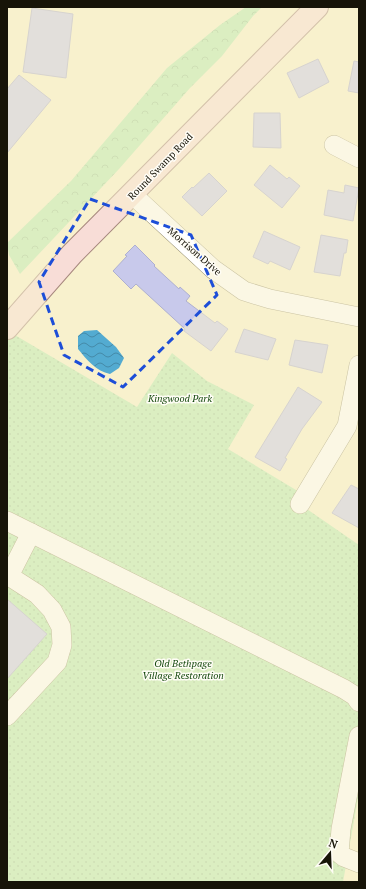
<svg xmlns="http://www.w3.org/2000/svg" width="366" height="889" font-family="'PT Serif',serif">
<defs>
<pattern id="forest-crowns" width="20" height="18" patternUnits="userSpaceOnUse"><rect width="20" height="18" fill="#b9ebb2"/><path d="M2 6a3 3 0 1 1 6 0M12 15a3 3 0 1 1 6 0" fill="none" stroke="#9ec998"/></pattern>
<pattern id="park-dots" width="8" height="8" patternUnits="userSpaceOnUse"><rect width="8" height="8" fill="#b9ebb2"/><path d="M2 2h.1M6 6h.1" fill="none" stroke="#9ec998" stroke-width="1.8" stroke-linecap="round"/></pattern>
<pattern id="water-waves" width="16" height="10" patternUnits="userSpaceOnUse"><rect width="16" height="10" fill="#53abd1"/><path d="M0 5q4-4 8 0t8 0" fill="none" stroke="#448aa8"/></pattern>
</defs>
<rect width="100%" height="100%" fill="#f8f1cd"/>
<!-- forest -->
<polygon fill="url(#forest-crowns)" points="246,7 262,7 253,16 222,56 190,88 119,169 20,274 9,255 7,243 71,181 167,68 220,25"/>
<!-- park -->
<polygon fill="url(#park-dots)" points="8,331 137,407 172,353 207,381 254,405 228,449 306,496 301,505 359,545 359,793 343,882 7,882"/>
<!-- water -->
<path fill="url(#water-waves)" d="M 97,330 L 116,347 L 124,358 L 119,368 L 110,374 C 96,371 87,360 78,349 L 78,336 L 84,331 Z"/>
<!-- building -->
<g fill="#c8c9eb" stroke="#aeb0d0">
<polygon points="32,8 73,14 66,78 23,72"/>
<polygon points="318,59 329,82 299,98 287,73"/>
<polygon points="354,61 359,62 359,93 348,91"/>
<polygon points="19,75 51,100 7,153 7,89"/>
<polygon points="254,113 280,113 281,148 253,147"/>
<polygon points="270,165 287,179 289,177 300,186 282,208 254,185"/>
<polygon points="209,173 227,191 202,216 182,197 192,187 193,188"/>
<polygon points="345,185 359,188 353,221 324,215 328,190 344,193"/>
<polygon points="264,231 300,247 290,270 270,261 268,264 253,257"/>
<polygon points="321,235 348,240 346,253 344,253 340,276 314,272"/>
<polygon points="135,245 155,265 154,266 179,289 180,287 190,296 186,301 215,323 217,321 228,329 211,351 184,331 185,329 136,284 131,289 113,271 127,256 125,255"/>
<polygon points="244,329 276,339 268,360 235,352"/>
<polygon points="295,340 328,345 322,373 289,365"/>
<polygon points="298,387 322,402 302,429 285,458 287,459 280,471 255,457"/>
<polygon points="351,485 359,489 359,528 332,513"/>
<polygon points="7,599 47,634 7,679"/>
</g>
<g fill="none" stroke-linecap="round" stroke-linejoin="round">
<!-- minor casing -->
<g stroke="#968f6f" stroke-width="20">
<g id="minor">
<polyline points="334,145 359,158"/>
<polyline points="133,195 213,269 244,291 270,299 359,317"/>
<polyline points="300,504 347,426 359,365"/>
<polyline points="7,521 344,689 355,696 359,702"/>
<polyline points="7,716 57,662 62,645 61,627 52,610 37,594 9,576 31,533"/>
<polyline points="359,736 341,829 339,853 344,857 359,863"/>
</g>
</g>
<!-- major casing -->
<g stroke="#a7887e" stroke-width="24">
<polyline id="major" points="7,328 72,254 317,7"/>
</g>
<!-- minor -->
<use href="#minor" stroke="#fff" stroke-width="19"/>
<!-- major -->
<use href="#major" stroke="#f8ddd7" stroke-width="22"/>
</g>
<!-- marked area -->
<path d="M0 0H366V889H0ZM 90,199 L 191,235 L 217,295 L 123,387 L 64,355 L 39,282 Z" fill="#f8f1cd" fill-opacity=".55" fill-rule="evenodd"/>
<path fill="none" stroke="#1d4ed8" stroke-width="3" stroke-dasharray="8 5" stroke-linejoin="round" d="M 90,199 L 191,235 L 217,295 L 123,387 L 64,355 L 39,282 Z"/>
<g text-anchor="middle" stroke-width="3" stroke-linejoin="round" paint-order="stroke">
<!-- street labels -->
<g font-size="10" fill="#171408" stroke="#fffdf6">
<text transform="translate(160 166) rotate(-46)" y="4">Round Swamp Road</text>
<text transform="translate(195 251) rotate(41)" y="4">Morrison Drive</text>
</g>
<!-- park labels -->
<g font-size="10" font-style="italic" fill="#15490e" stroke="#fffdf6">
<text x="180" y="402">Kingwood Park</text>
<text x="183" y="667">Old Bethpage<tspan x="183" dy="12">Village Restoration</tspan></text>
</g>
</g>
<!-- border -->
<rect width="366" height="889" fill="none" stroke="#171408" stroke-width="16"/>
<!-- north arrow -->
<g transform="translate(330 853) rotate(19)" stroke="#fffdf6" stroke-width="3" paint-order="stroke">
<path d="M0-3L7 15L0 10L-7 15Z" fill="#171408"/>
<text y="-6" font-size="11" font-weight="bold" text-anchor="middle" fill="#171408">N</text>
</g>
</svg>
